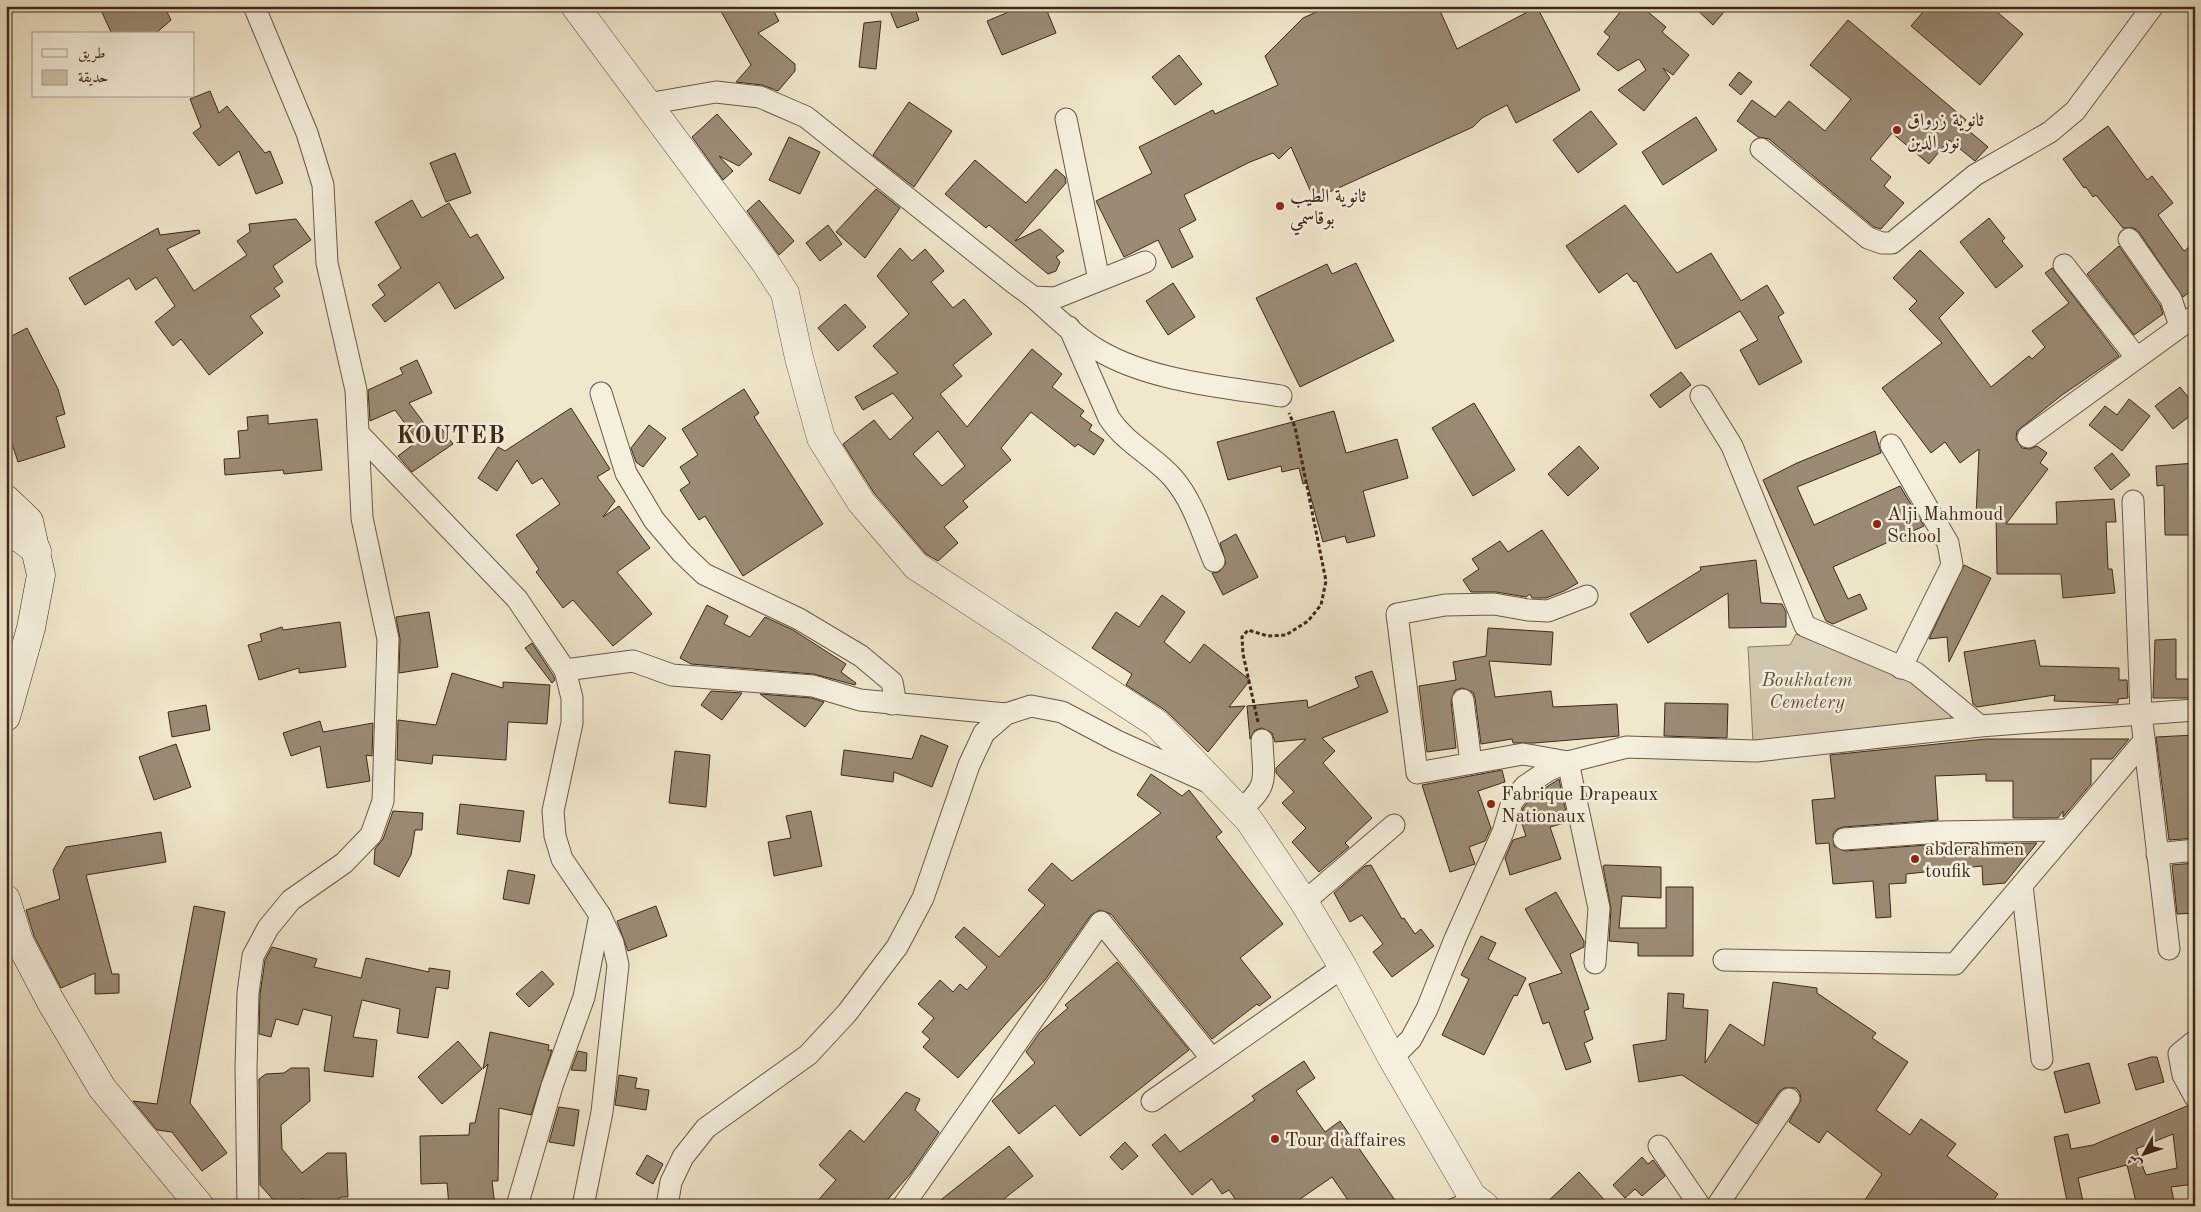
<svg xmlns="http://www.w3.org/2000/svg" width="2201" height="1212" font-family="'Old Standard TT',Amiri,serif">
<rect width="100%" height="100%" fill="#f0e7cc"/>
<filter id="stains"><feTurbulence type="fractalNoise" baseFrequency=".004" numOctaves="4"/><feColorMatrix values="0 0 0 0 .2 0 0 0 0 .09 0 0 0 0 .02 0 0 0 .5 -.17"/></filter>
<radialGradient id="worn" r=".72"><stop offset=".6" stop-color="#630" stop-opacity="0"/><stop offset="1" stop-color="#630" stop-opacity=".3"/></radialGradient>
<!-- green -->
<polygon fill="#d2c7ad" stroke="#887862" points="1796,634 1912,682 1950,712 1951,720 1753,742 1748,647 1790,645"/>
<!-- building -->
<g fill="#9a8b76" stroke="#3d2818" fill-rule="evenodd">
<polygon points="99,6 164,6 171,20 155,34 112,34"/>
<polygon points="718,6 771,6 779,21 758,33 795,64 795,71 778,91 762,85 736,82 751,65"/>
<polygon points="888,6 914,6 919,20 897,28"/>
<polygon points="1023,6 1045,6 1056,33 1002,55 987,21"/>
<polygon points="1330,6 1438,6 1457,49 1537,7 1580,90 1516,123 1507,105 1482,118 1473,127 1314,199 1291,147 1279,159 1273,153 1250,162 1184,195 1196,220 1179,229 1193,257 1172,268 1158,240 1124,257 1096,201 1152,173 1139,147 1213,110 1215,114 1278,85 1265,56 1303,18"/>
<polygon points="1625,6 1641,6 1666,27 1662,32 1689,55 1673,75 1663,68 1670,78 1644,111 1618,90 1646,70 1639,59 1618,71 1597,54 1610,37 1604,32"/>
<polygon points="1693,6 1729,6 1713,25"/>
<polygon points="1928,6 1990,6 2023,34 1980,85 1911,26"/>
<polygon points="1848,20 1966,120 1962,125 1988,147 1975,161 1949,140 1929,164 1892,133 1870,159 1891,177 1884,186 1904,203 1881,229 1874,227 1769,139 1758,137 1737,121 1752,100 1775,117 1789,101 1825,131 1851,99 1810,65"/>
<polygon points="881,21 876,69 859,67 864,23"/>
<polygon points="1179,55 1202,84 1175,105 1152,77"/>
<polygon points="1739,72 1752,82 1741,95 1729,85"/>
<polygon points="210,91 219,113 227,106 265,153 270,151 283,183 256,194 239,151 219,166 193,133 201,127 190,99"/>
<polygon points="909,102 952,131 914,187 873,155"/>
<polygon points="1591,111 1617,144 1578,173 1553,140"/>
<polygon points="717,114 752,154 739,166 719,156 733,171 723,180 692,137"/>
<polygon points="1696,117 1717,150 1663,185 1642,152"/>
<polygon points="2108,126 2147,180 2152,176 2173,203 2158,215 2184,251 2195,243 2195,288 2183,297 2139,232 2134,228 2123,228 2096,195 2093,197 2086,187 2084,188 2063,159"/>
<polygon points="789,137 820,152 800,194 769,180"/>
<polygon points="455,153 471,193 446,202 430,163"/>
<polygon points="975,160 1026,203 1056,169 1065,177 1066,183 1015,241 1040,229 1064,251 1056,257 1060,262 1056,271 1048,274 989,225 986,228 945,194"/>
<polygon points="876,189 900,208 865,258 836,232"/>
<polygon points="412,200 422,218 449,203 470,238 477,234 504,278 455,309 439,282 385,322 372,305 385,295 378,285 401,268 375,222"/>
<polygon points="759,200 794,241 779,255 747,211"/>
<polygon points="1625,205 1677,273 1711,253 1741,301 1767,285 1784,313 1778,317 1802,362 1759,385 1740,350 1758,340 1740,311 1676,349 1636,281 1634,282 1627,273 1599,293 1566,246"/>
<polygon points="1989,218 2005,238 2002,241 2023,266 1996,288 1960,242"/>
<polygon points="296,219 311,240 273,266 283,282 274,288 280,296 250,316 263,333 209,375 181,339 173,346 155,322 175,306 156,277 136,290 129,278 85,305 69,278 158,228 160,235 199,230 200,233 167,249 194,291 247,255 237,241 250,232 249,224"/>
<polygon points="828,225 842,244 820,261 806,243"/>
<polygon points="2119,246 2160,305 2163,314 2134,335 2087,274"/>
<path d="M 900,248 L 912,261 L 925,249 L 944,271 L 931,282 L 953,308 L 964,299 L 992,334 L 953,365 L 962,376 L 940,394 L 967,427 L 1032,349 L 1062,374 L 1052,387 L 1084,411 L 1080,416 L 1092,425 L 1089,430 L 1104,440 L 1094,455 L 1078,444 L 1075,447 L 1031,412 L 1001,448 L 1011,460 L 963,501 L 968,507 L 944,527 L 958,543 L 938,561 L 926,554 L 874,493 L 843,444 L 874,420 L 890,440 L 913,418 L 893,393 L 863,410 L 855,397 L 898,373 L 873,346 L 909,314 L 877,276 ZM 938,431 L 965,466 L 942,486 L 913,454 Z"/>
<polygon points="1920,250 1964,293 1939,318 1991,387 2029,356 2032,359 2045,347 2032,331 2069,303 2045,273 2052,268 2119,356 2062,395 2017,431 2016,439 2022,448 2030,449 2037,446 2047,453 2040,463 2048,469 2006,524 2057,524 2056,502 2114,499 2116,522 2106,522 2108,569 2112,569 2115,593 2063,598 2061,574 1997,574 1996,516 1976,516 1979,449 1960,463 1945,442 1931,453 1882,388 1942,343 1909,309 1917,301 1893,278"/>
<polygon points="1356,263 1394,341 1300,387 1256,298 1327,264 1332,274"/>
<polygon points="1173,283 1195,317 1168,335 1146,301"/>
<polygon points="845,304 866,327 838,351 818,328"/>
<polygon points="27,328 58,389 65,414 56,417 65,447 18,462 6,425 6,339"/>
<polygon points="417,360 432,393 409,403 432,434 441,428 453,444 412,472 398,456 418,441 395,410 370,421 368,390 403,374 400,368"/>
<polygon points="1681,372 1691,385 1660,408 1650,395"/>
<polygon points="2180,387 2195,406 2195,412 2173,429 2155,406"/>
<polygon points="744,389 759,413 754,417 823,524 743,576 705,516 699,520 680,490 690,483 680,467 698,455 682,429"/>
<polygon points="2129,399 2150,416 2122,451 2089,425 2105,406 2117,415"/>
<polygon points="1474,403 1515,470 1473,496 1432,428"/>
<polygon points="571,408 610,469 597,477 615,501 603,517 619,506 650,548 617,572 652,614 613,646 573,600 563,608 536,572 539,569 516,535 560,504 542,478 532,484 517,460 497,491 478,478 498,447 505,451"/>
<polygon points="1334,411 1346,453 1397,439 1408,478 1363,491 1375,536 1347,543 1345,536 1323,542 1307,483 1303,484 1299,468 1282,472 1281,466 1228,480 1217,442"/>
<polygon points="268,415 268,424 317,419 322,470 284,474 283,470 225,475 224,459 240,458 238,431 248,430 247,417"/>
<polygon points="649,425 666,438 643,467 636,462 631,448"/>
<polygon points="1875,431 1881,453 1797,487 1814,525 1900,486 1924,526 1833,567 1848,599 1860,594 1867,609 1833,624 1826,621 1763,480 1797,463"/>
<polygon points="1579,446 1599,468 1568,496 1548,474"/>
<polygon points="2112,453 2130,475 2111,490 2094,468"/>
<polygon points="2195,463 2195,483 2190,483 2191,535 2165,535 2164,485 2157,486 2156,466"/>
<polygon points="1542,530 1578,583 1564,591 1546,598 1532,598 1530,594 1526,597 1496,592 1471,592 1463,580 1479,569 1472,559 1500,541 1508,552"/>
<polygon points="1236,534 1258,577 1223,595 1212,573 1219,572 1226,563 1220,543"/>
<polygon points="1756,560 1761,603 1782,604 1786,612 1786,627 1729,628 1728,593 1648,643 1630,614 1701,570 1700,567"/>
<polygon points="1964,565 1991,578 1949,662 1947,637 1929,639"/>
<polygon points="1162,595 1185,612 1164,642 1190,663 1204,644 1250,680 1229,707 1245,706 1208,752 1165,710 1126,685 1132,674 1092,648 1116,612 1139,627"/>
<polygon points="707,605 728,616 724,624 750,637 765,617 793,630 846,664 841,672 856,683 855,685 814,674 691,664 680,658"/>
<polygon points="429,612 438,667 399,673 400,639 396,617"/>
<polygon points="340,622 346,667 299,673 299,668 259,680 248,645 262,641 260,634 282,627 283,630"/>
<polygon points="1488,628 1553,632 1551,665 1489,661 1495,697 1551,691 1553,707 1617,704 1619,736 1534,743 1513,743 1512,739 1481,744 1475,698 1473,692 1462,688 1455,690 1451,701 1456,748 1427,752 1419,686 1456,680 1453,662 1486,656"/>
<polygon points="2176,639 2176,679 2193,679 2193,698 2153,698 2155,640"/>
<polygon points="2035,640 2040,666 2119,668 2119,680 2127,680 2128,698 2118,699 2118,703 2054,701 2055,695 1977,707 1973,704 1964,652"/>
<polygon points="532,643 553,675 555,680 552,683 525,648"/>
<polygon points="1372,671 1388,712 1322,738 1335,751 1323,763 1372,818 1345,843 1349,847 1319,872 1292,842 1306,828 1282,803 1294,792 1276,773 1276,768 1306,739 1275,742 1272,733 1262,728 1255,730 1250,739 1247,706 1307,700 1308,708 1359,687 1355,677"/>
<polygon points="452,673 503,688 503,682 550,685 547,724 508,722 506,760 433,755 432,764 397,760 398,720 436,725"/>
<polygon points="711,691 742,693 722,720 701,705"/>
<polygon points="760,694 811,698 824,702 805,727"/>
<polygon points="1665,703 1728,704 1727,738 1664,736"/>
<polygon points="206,705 210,730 172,737 168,712"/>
<polygon points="320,721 323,732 373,723 372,756 366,755 370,781 327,788 320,746 291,756 283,733"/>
<polygon points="921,735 948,746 932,787 894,772 893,782 841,775 844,750 912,759"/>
<polygon points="2195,735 2195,838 2169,840 2156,737"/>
<polygon points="1986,739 2129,739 2112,759 2091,759 2091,784 2063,817 2063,811 2058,818 2013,818 2013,781 1986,781 1986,774 1935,776 1938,820 1843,827 1837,829 1833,834 1834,846 1845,851 1941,844 2037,843 2005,883 1983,885 1982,866 1906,874 1906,883 1889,884 1891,917 1876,918 1873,881 1833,884 1829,843 1816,844 1812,800 1835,798 1830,755"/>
<polygon points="176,744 191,787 154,800 139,757"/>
<polygon points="675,751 710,755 706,807 669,803"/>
<polygon points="1502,770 1505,782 1478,791 1491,828 1485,841 1469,847 1475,864 1450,872 1422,785"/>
<polygon points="1151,774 1182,796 1189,790 1222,832 1216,837 1283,924 1240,958 1271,997 1259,1006 1257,1004 1212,1039 1111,914 1100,910 1091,915 1045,980 958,1078 923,1047 930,1039 922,1032 934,1018 918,1004 940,980 953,992 960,984 967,990 987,967 955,937 964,927 999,957 1045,905 1028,890 1052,863 1072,881 1161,813 1137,795"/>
<polygon points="1559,779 1568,822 1550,827 1561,859 1510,875 1505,858 1513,840 1526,836 1520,818 1523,808 1534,795"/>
<polygon points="460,804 524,811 520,842 457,834"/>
<polygon points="393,811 423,813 422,830 415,830 411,855 399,877 374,864 375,849 383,839"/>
<polygon points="811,811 822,866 774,876 768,842 791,838 786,816"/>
<polygon points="161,832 166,862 86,875 112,974 119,974 119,993 95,994 95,973 61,988 34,936 26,910 60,899 53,870 66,847"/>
<polygon points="2195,863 2195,913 2177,914 2172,865"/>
<polygon points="1371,865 1402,919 1404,918 1415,934 1421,929 1434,946 1392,977 1373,952 1383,944 1362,915 1350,922 1334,893 1365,866"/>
<polygon points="1605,865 1661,867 1661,898 1622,896 1619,928 1666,928 1666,887 1693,887 1693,956 1638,956 1638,943 1609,941 1611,909 1603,866"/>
<polygon points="508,870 535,875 529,904 503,899"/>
<polygon points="1556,892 1584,941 1584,947 1570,954 1589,1009 1584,1011 1593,1039 1584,1043 1591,1062 1566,1070 1549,1022 1543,1024 1529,984 1562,973 1525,909"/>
<polygon points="194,906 225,912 190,1103 227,1153 202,1171 172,1132 157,1130 133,1101 157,1104"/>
<polygon points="656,906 667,936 628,951 617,921"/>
<polygon points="1481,936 1496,943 1488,959 1526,978 1517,996 1514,995 1484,1055 1442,1035 1469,979 1461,975"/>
<polygon points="272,947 317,959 314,967 361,978 366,958 429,972 429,968 450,971 448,989 436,987 428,1038 397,1033 400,1009 362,1000 353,1037 377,1040 373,1077 324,1071 332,1016 303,1009 298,1025 276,1019 271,1037 259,1034 260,994 265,960"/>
<polygon points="1117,962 1189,1050 1080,1136 1055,1105 1019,1134 992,1101 1035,1063 1026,1052 1040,1032 1068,1008 1065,1005"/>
<polygon points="542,971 554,984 529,1007 516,994"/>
<polygon points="1773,982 1817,988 1817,993 1876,1033 1872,1038 1908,1062 1876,1110 1910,1135 1921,1119 1956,1144 1947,1156 1998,1194 1989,1206 1861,1206 1882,1174 1827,1131 1819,1143 1789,1122 1801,1100 1800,1093 1796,1088 1784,1088 1779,1092 1757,1124 1682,1075 1639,1082 1633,1045 1666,1040 1668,993 1684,994 1683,1008 1708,1010 1705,1063 1730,1024 1764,1046"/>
<polygon points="490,1032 549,1045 548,1050 552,1050 531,1115 499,1108 498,1181 492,1181 495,1206 449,1206 447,1183 421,1184 420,1136 469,1135 470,1123 475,1123 488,1064 483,1069"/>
<polygon points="458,1041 482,1069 442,1104 418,1077"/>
<polygon points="578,1051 587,1053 586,1071 571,1070"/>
<polygon points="2151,1057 2157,1057 2164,1082 2136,1090 2128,1064"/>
<polygon points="1304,1061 1315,1078 1296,1091 1325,1132 1340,1121 1399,1206 1352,1206 1332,1177 1290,1206 1240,1206 1229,1190 1222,1194 1212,1179 1192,1195 1152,1145 1165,1134 1180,1152 1255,1100 1252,1096"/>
<polygon points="2089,1063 2100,1103 2065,1113 2054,1072"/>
<polygon points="291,1068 309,1068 310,1101 281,1125 282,1149 302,1173 327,1153 346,1153 348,1197 341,1197 330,1206 309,1206 303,1198 293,1206 279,1206 260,1185 259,1079 266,1074 284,1073"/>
<polygon points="619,1075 637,1078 635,1088 649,1090 646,1110 615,1105"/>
<polygon points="906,1092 920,1099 915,1110 939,1132 911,1173 882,1206 813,1206 836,1180 819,1165 850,1130 864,1142"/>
<path d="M 2187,1106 L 2195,1109 L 2195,1184 L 2171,1187 L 2175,1206 L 2137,1206 L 2127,1165 L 2078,1178 L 2084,1206 L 2068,1206 L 2054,1137 L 2068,1134 L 2071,1149 L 2093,1145 ZM 2173,1134 L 2177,1168 L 2146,1175 L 2136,1149 Z"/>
<polygon points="559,1107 579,1110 574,1146 549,1142"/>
<polygon points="1125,1142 1138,1156 1122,1170 1110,1157"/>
<polygon points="1009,1146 1033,1176 995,1206 933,1206"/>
<polygon points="647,1155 663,1164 653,1184 636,1174"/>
<polygon points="1642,1157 1648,1164 1653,1160 1665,1176 1642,1196 1635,1189 1625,1198 1613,1185"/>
<polygon points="1579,1172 1610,1206 1543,1206"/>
</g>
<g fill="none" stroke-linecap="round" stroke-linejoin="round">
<!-- service casing -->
<g stroke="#6a5845" stroke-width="13">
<polyline id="service" points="1449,1206 1472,1196"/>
</g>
<!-- minor casing -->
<g stroke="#6a5845" stroke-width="23">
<g id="minor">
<polyline points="647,104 716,92 760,97 806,117 1014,283 1033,297 1055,298 1145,262"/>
<polyline points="1066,119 1099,280"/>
<polyline points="1761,149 1868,238 1882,243 1892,243 1975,175 2050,132 2075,111 2153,6"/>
<polyline points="2129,239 2171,299 2180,326"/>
<polyline points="2064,265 2136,357"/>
<path d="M 1033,297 C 1054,315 1074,336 1098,350 C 1150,381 1223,387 1281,396"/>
<path d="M 1069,327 L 1109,418 C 1126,444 1154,456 1173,478 C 1193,501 1202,533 1214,561"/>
<polyline points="601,393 626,473 654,520 682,553 704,574 799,619 861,656 892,682 894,693 892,704"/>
<polyline points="1701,396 1732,446 1805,626 1916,673 1980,726"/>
<polyline points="359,434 517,599 565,670 572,698 572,723 553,811 555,836 562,859 600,915 613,943 618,965 602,1112 583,1206"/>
<polyline points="2028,437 2195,316"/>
<polyline points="1891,445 1948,543 1952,565 1901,668"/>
<polyline points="2133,501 2141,713 2169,949"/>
<polyline points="1587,596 1548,611 1528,610 1494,604 1445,605 1397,614 1417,773 1523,754 1568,762 1599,908 1595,963"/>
<polyline points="565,670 633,661 672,675 813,686 860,700 1006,714"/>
<polyline points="1463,700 1471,763"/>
<path d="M 1240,810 C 1271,785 1263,777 1262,740"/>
<polyline points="1844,839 1940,832 2068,830"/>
<polyline points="2157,854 2195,850"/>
<polyline points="2022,885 2042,1059"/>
<polyline points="1304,902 1394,825"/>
<polyline points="1724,960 1955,964 2144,741"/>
<polyline points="2195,1041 2179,1054 2183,1075 2195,1097"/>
<polyline points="1392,1058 1411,1039 1427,1009 1455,939 1503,832 1512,802 1525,786 1549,770 1568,762 1627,747 1756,751 1980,726 2195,710"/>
<polyline points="1152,1101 1343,967"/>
<polyline points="1659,1146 1700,1206"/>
<polyline points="248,1206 246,1068 248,993 253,956 268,928 291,900 344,863 371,835 383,801 388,639 362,518 356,390 327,263 323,185 307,133 254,6"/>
<polyline points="517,1206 552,1086 584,997 600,915"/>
<polyline points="667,1206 671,1182 683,1157 706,1128 808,1055 847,1013 897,947 923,898 969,765 984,733 1006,714 1031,706 1062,712 1117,741 1210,783"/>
<polyline points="903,1206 1101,922 1212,1059"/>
<polyline points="1717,1206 1789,1099"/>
</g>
</g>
<!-- tertiary casing -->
<g stroke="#6a5845" stroke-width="29">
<polyline id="tertiary" points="575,6 765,262 785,293 799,358 821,438 861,502 916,566 1156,723 1249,820 1304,902 1343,967 1392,1058 1472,1196 1485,1206"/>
</g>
<!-- secondary casing -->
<g stroke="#3d2818" stroke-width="29">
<g id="secondary">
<polyline points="6,499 29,521 41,575 31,628 6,717"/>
<polyline points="6,538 17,536 37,551"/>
<polyline points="6,899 19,941 51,1002 102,1088 200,1206"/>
</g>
</g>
<!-- path -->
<polyline stroke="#3d2818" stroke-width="3" stroke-dasharray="4 2.5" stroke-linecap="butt" points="1258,722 1243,654 1242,637 1248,630 1268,636 1286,635 1308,621 1321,605 1326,581 1295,427 1289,413"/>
<!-- service -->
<use href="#service" stroke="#f5efde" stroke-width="11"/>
<!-- minor -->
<use href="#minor" stroke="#f5efde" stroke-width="21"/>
<!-- tertiary -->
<use href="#tertiary" stroke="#f5efde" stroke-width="28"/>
<!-- secondary -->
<use href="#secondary" stroke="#f5efde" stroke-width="28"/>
</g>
<!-- markers -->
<g fill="#8f2418" stroke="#f5efde" stroke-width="2">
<circle cx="1897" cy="130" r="5"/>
<circle cx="1280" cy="206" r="5"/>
<circle cx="1877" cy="524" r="5"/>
<circle cx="1491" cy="804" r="5"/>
<circle cx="1915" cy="859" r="5"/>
<circle cx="1275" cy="1139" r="5"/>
</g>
<g text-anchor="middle" stroke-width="5" stroke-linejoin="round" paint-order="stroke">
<!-- poi labels -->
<g font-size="19" fill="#3d2818" stroke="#f5efde" text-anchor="start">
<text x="1907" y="126">ثانوية زرواق<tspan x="1907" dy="22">نور الدين</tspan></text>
<text x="1290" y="202">ثانوية الطيب<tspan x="1290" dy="22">بوقاسمي</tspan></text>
<text x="1887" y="520">Alji Mahmoud<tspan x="1887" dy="22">School</tspan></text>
<text x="1501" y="800">Fabrique Drapeaux<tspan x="1501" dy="22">Nationaux</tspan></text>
<text x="1925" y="855">abderahmen<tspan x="1925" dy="22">toufik</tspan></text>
<text x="1285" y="1146">Tour d'affaires</text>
</g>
<!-- park labels -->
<g font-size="19" font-style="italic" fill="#62503d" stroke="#f5efde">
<text x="1807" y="686">Boukhatem<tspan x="1807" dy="22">Cemetery</tspan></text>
</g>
<!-- district labels -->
<g font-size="24" font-weight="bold" letter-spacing="1" fill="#3d2818" stroke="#f5efde">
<text x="451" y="443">KOUTEB</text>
</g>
</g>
<!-- margin -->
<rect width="2201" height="1212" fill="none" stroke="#f0e7cc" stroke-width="25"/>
<rect x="8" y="8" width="2186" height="1197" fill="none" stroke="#3d2818" stroke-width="2.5"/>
<rect x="12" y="12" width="2176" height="1187" fill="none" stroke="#3d2818"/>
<!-- legend -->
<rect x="32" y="32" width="162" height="65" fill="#f5efde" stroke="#ab9f8f"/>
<rect x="42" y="49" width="25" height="8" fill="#f5efde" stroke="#ab9f8f"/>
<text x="78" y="58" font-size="15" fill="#3d2818">طريق</text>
<rect x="42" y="70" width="25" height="15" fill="#d2c7ad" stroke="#ab9f8f"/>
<text x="78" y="82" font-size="15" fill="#3d2818">حديقة</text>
<!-- north arrow -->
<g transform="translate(2144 1154) rotate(230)" stroke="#f5efde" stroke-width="4" paint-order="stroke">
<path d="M0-4L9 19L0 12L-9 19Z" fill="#3d2818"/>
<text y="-8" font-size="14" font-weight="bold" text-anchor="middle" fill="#3d2818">ش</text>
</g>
<rect width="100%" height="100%" filter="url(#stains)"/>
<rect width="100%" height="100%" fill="url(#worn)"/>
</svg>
